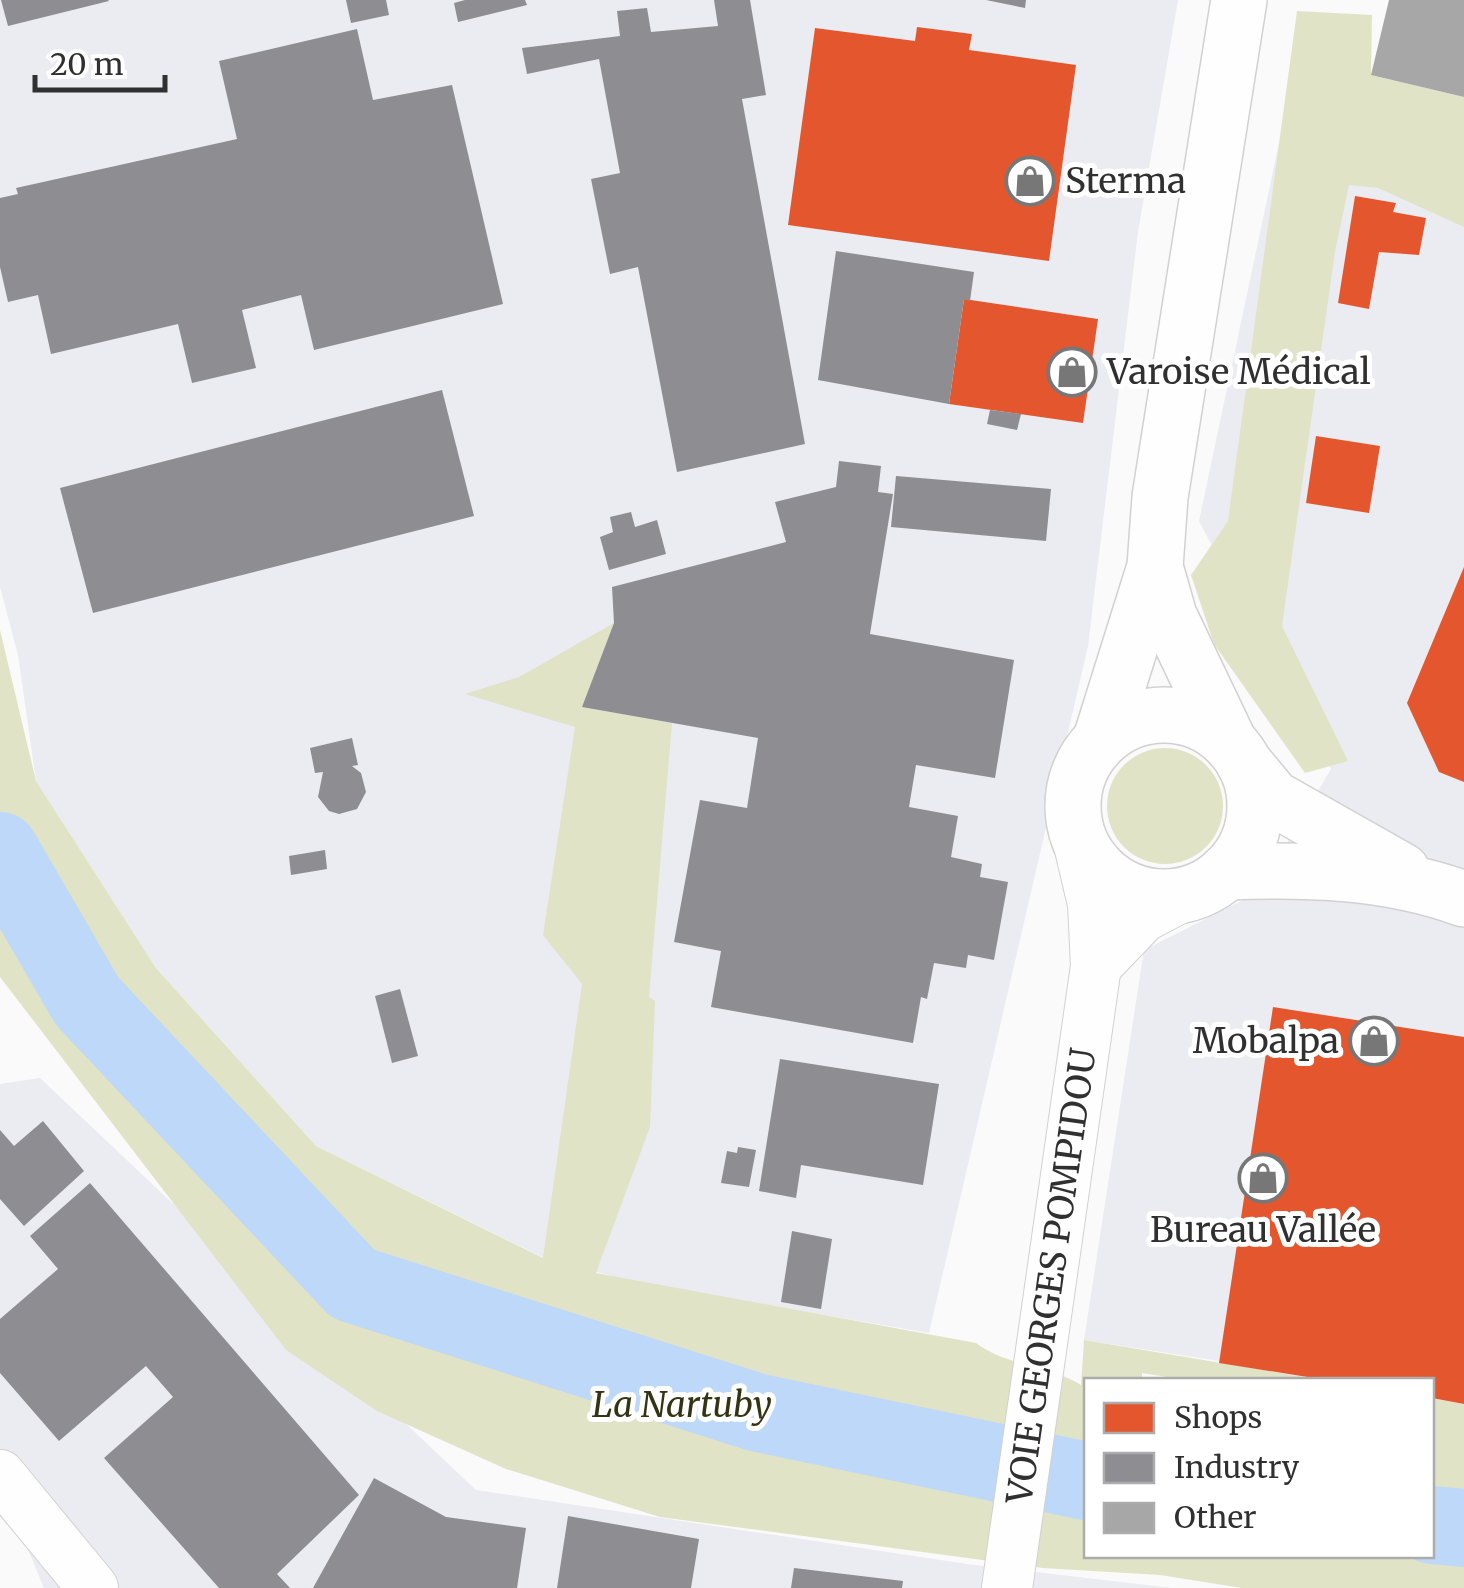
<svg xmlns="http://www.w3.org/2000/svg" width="1464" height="1588" font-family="Merriweather,serif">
<rect width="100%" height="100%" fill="#fafafa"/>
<!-- built -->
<g fill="#eaecf1">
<polygon points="0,0 1178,0 1138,232 1088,646 929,1333 634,1282 544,1258 316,1146 156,968 36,781 18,655 0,587"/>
<polygon points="1279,143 1464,160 1464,1398 1432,1394 1432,1380 1341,1380 1084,1340 1144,950 1257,893 1331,769 1199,521"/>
<polygon points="40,1078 476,1490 967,1564 1173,1588 44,1588 0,1482 0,1084"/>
</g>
<!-- green -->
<g fill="#e1e3c6">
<polygon points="1297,11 1372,15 1371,75 1464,97 1464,227 1378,188 1349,185 1335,252 1282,626 1348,761 1305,773 1214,644 1191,575 1228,521"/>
<path d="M 614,623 L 582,707 L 672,723 L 649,997 L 655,1001 L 650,1127 L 596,1273 L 976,1343 C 1008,1367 1048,1364 1081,1385 L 1084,1340 L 1317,1379 L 1186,1380 L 1142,1373 L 1142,1380 L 1086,1380 L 1086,1556 L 1432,1556 L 1432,1398 L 1464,1404 L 1464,1588 L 1242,1588 L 1160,1575 L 1043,1568 L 660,1517 L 506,1469 L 377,1411 L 286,1350 L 0,977 L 0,630 L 36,781 L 156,968 L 316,1146 L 543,1258 L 582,984 L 543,935 L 575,727 L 465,694 L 519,677 Z"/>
<circle cx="1165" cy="806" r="58"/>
</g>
<!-- shops -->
<g fill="#e4572e">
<polygon points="917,27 972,34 969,50 1076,65 1049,261 788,225 815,28 915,41"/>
<polygon points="1355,196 1396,203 1393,212 1426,218 1419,255 1379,252 1369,309 1338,303"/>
<polygon points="964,299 1098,319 1083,423 949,404"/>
<polygon points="1316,436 1380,446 1369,513 1306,503"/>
<polygon points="1464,567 1464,782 1439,772 1407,703"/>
<polygon points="1273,1007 1464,1037 1464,1404 1432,1398 1432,1380 1326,1380 1219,1363"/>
</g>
<!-- industry -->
<g fill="#8d8d92">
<polygon points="1,0 108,0 109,1 8,26"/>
<polygon points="346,0 386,0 389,15 351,23"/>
<polygon points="465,0 525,0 527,5 458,22 454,3"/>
<polygon points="714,0 750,0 766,95 742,99 805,444 677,472 638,267 610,274 591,179 620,173 599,59 527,74 522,48 620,36 617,11 647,8 651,32 718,26"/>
<polygon points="986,0 1026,0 1025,8"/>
<polygon points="357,29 373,100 452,85 503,304 314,350 301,295 242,310 256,368 192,383 178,324 51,354 38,295 8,302 0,267 0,198 18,194 16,188 237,139 219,61"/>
<polygon points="836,251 974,272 970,301 964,299 949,404 818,380"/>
<polygon points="442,390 474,516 93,613 60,488"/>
<polygon points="990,410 1021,414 1017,430 987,424"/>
<polygon points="839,461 881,466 878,492 893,494 870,634 1014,660 995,778 916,765 909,807 958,816 951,857 982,864 980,877 1008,882 994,960 968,955 966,968 934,963 927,999 921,997 913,1043 711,1007 721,951 674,942 700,800 747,808 758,738 582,707 614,623 612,587 786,542 775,502 836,487"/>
<polygon points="896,476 1051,489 1046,541 891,527"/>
<polygon points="631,512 635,527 657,520 666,554 609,570 600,537 613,532 610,517"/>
<polygon points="352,738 358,765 352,766 361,773 366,792 357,809 339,814 329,811 318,797 323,772 315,773 310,748"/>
<polygon points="325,850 327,869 291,875 289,856"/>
<polygon points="400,989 418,1056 392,1063 375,996"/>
<polygon points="780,1059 939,1084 923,1185 801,1165 796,1198 759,1191"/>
<polygon points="43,1121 84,1171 24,1226 0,1199 0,1130 14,1146"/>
<polygon points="738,1147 756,1150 749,1187 721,1183 727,1151 737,1153"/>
<polygon points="90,1183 359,1495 277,1574 290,1588 219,1588 104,1458 173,1397 146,1366 59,1441 0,1373 0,1319 58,1269 30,1236"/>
<polygon points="792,1231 832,1239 821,1309 781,1302"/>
<polygon points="374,1478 446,1517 526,1528 517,1588 313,1588"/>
<polygon points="568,1516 699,1539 691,1588 557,1588"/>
<polygon points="794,1568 903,1581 902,1588 791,1588"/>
</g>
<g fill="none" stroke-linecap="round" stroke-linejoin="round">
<!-- river -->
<g stroke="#bdd8f8" stroke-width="78">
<polyline points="0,851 87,1001 353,1284 759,1413 1086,1481"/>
<polyline points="1432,1525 1464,1528"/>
</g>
</g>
<!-- building -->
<polygon fill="#a7a7a8" points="1389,0 1464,0 1464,97 1371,75"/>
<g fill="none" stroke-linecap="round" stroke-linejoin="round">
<!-- minor casing -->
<g stroke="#d1d1d1" stroke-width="52">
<g id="minor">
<polyline points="1096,966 1143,917 1187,894"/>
<polyline points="0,1475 93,1588"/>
<path id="s1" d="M 1007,1588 L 1096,966 L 1093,904 L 1077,836"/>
</g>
</g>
<!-- major casing -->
<g stroke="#d1d1d1" stroke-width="58">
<g id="major">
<polyline points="1155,567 1169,616 1229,742"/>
<circle cx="1164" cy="806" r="91"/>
<polyline points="1101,739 1155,567 1160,497 1239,0"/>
<polyline points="1244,763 1273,798 1402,871"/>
<path d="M 1226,872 C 1307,869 1388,871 1464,899"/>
</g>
</g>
<!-- minor -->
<use href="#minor" stroke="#fefefe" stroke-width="50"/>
<!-- major -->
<use href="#major" stroke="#fefefe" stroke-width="55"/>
</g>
<!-- icons -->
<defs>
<g id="shop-ring" transform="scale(2.5)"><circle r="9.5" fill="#fff" stroke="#777" stroke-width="1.5"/><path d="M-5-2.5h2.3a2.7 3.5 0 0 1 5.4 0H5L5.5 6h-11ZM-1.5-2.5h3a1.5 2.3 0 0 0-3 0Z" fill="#777"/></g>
</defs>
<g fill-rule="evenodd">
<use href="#shop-ring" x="1030" y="181"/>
<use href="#shop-ring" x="1072" y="372"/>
<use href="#shop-ring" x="1374" y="1041"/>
<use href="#shop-ring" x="1263" y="1178"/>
</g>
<g text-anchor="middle" stroke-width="10" stroke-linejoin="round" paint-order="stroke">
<!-- poi labels -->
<g font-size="35" fill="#303031" stroke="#fff" text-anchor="start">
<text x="1065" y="193">Sterma</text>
<text x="1107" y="384">Varoise Médical</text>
<text x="1339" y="1053" text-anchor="end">Mobalpa</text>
<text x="1263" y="1242" text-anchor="middle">Bureau Vallée</text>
</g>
<!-- street labels -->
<g font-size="35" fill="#303031" stroke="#fff">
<text dy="12" stroke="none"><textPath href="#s1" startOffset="315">VOIE GEORGES POMPIDOU</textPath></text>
</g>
<!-- park labels -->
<g font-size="35" font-style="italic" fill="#323413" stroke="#fff">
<text x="682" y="1417">La Nartuby</text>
</g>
</g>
<!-- legend -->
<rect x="1084" y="1378" width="350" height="180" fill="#ffffff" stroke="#acacad" stroke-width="2.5"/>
<rect x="1104" y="1403" width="50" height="30" fill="#e4572e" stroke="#acacad" stroke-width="2.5"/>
<text x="1174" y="1428" font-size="30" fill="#303031">Shops</text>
<rect x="1104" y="1453" width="50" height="30" fill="#8d8d92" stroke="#acacad" stroke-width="2.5"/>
<text x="1174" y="1478" font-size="30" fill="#303031">Industry</text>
<rect x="1104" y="1503" width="50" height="30" fill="#a7a7a8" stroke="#acacad" stroke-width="2.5"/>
<text x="1174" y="1528" font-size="30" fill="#303031">Other</text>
<!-- scale -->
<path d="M35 75v15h130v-15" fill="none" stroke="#303031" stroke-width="5"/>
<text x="50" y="75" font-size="30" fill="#303031" stroke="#ffffff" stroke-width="8" paint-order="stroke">20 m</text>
</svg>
